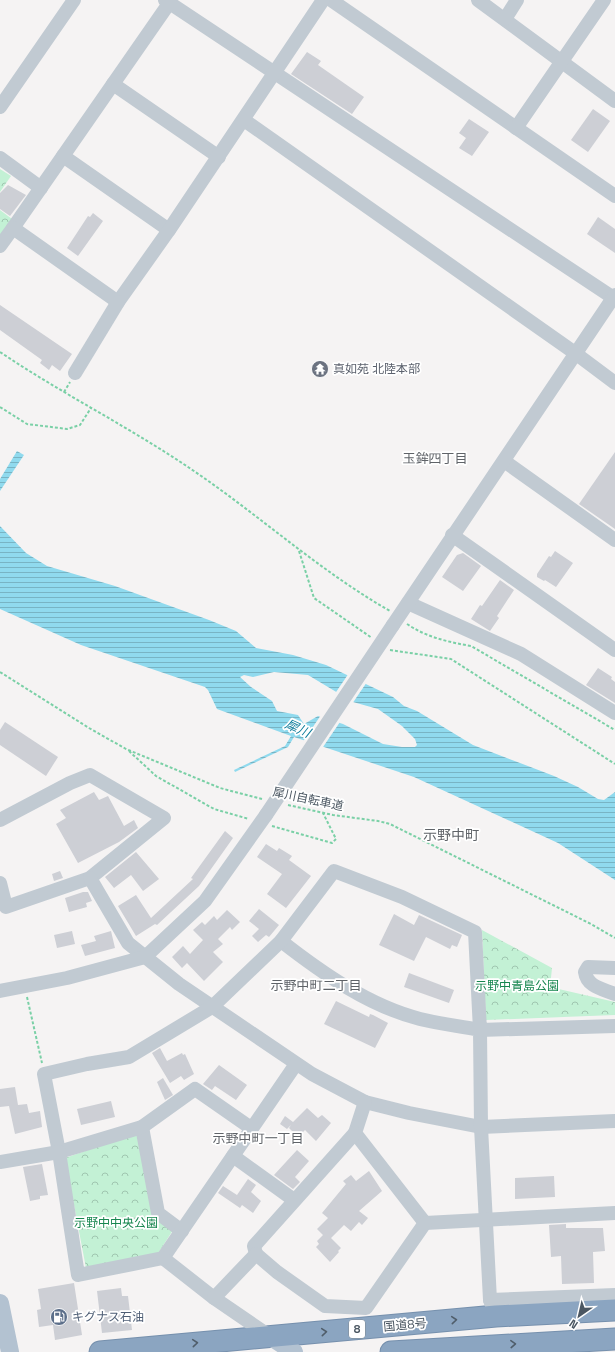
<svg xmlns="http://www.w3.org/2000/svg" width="615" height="1352" font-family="'Space Grotesk','Noto Sans JP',sans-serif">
<defs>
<pattern id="park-crowns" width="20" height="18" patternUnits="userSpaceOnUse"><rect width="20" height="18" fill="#c3f1d5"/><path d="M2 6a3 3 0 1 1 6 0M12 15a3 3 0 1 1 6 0" fill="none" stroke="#a0c6b0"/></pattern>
<pattern id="water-rules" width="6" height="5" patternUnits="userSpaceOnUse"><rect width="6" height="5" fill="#90daee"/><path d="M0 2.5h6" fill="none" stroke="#78b4c4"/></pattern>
</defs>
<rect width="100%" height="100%" fill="#f5f3f3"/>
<!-- park -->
<g fill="url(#park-crowns)">
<polygon points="0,169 11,176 0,192"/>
<polygon points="0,210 12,219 0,236"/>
<polygon points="482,930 552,968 550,987 615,1002 615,1015 486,1020"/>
<polygon points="137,1133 154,1217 173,1230 157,1255 86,1268 65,1158"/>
</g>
<!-- water -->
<g fill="url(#water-rules)" fill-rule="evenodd">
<polygon points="17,451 24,455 0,491 0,479"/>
<path d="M 0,526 L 26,553 L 47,566 L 115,586 L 209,620 L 236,631 L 256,648 L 293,655 L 326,665 L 393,697 L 404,706 L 417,711 L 473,745 L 554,776 L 578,787 L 598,799 L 604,800 L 615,792 L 615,880 L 558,843 L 414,777 L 294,737 L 288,747 L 235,772 L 234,770 L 285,746 L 291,736 L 217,709 L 208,690 L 205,687 L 81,645 L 0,609 ZM 274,672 L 308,675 L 353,702 L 378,709 L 402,726 L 415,739 L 417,745 L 415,747 L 402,747 L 383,744 L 343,724 L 318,716 L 304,724 L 298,715 L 277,711 L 272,701 L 251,687 L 240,677 L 244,675 L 253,677 Z"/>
</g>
<!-- pier -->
<g fill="#f5f3f3">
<polygon points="349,673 367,682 352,704 334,695"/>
<polygon points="321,715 340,722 321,750 302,743"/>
</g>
<!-- building -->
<g fill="#cdcfd5">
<polygon points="307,52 321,61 318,65 364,97 352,114 291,74"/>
<polygon points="593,109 610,121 588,152 571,140"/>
<polygon points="469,119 489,132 472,156 459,148 466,138 459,133"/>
<polygon points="8,185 26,195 10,216 0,209 0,193"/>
<polygon points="93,213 103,221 78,256 67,248 88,216 90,217"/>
<polygon points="598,217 615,229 615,253 587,234"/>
<polygon points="0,305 72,354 60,371 52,365 49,370 40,363 42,360 0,330"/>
<polygon points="615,452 615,529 579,504"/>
<polygon points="555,551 573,563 556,587 545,580 544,581 537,577 537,574 549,556 551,557"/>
<polygon points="463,553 481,566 463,591 442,577 457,555"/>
<polygon points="500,580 514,590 497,616 499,618 490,631 471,619 480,605 482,606"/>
<polygon points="598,668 612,677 611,679 615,682 615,703 586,685"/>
<polygon points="5,722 58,757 46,776 0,745 0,730"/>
<polygon points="94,792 99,800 108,796 124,826 134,820 138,828 119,842 78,863 56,824 66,818 60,810"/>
<polygon points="225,831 233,838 199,886 157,925 155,924 136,936 118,906 136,895 151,918 193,879 191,878"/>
<polygon points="266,844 277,851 279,848 292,856 289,860 311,876 286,908 267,894 282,874 257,857"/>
<polygon points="136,852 159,879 143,891 131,875 114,888 105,877"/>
<polygon points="60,871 63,878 54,881 52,874"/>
<polygon points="83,892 88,892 92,901 86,903 87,907 69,912 65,898"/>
<polygon points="259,909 279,925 269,937 266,935 258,942 252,936 259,929 249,921"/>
<polygon points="227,910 240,922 232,930 230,927 218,939 223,944 213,952 223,962 204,981 187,963 182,968 172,957 183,946 190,954 203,940 193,930 202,922 205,925 214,916 217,920"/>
<polygon points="394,914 414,925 419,915 462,935 457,947 452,945 450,949 426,937 414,961 379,945"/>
<polygon points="72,931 75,944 57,948 54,935"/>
<polygon points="111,931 115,948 85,956 81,945 96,941 94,936"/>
<polygon points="409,973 454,990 449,1003 404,987"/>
<polygon points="336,1001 369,1017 370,1014 373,1015 388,1023 375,1048 324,1024"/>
<polygon points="160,1048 167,1061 182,1053 183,1055 185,1054 194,1074 184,1080 181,1076 170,1083 152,1053"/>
<polygon points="219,1065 247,1085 236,1100 215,1086 212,1090 203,1084"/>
<polygon points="163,1078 173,1095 165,1100 157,1082"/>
<polygon points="15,1087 18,1105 27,1104 29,1113 40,1111 42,1127 15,1134 9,1106 0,1107 0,1089"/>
<polygon points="111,1101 115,1117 81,1125 77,1109"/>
<polygon points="307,1108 318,1118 322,1115 331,1123 316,1141 305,1130 298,1137 289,1128 291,1125 287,1129 280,1124 285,1116 293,1122"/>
<polygon points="297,1150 309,1161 295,1177 300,1182 293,1189 274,1175"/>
<polygon points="42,1164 48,1195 40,1196 40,1199 30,1201 23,1167"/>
<polygon points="369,1171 382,1191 359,1211 368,1218 362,1225 359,1222 351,1231 344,1225 331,1238 341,1248 338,1251 339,1252 330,1262 316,1247 319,1244 317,1241 323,1235 317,1229 328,1218 322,1213 346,1184 343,1181 351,1175 356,1181"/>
<polygon points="554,1176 555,1197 515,1199 515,1178"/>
<polygon points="248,1179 256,1185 251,1192 261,1201 253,1213 242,1205 240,1208 218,1193 223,1186 237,1195"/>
<polygon points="566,1224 566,1228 603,1228 605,1251 593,1252 594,1283 562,1284 561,1256 551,1257 549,1225"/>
<polygon points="74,1283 82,1335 55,1340 53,1325 39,1327 37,1310 41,1309 38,1289"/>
<polygon points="121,1288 122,1296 128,1296 132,1330 102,1333 97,1291"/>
</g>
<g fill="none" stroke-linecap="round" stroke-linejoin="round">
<!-- highway casing -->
<g stroke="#7690ad" stroke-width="23">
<g id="highway">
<polyline points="100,1352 496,1316 615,1310"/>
<polyline points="391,1352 615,1339"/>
</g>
</g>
<!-- path -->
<g stroke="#7ad0a6" stroke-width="2" stroke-dasharray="3 2" stroke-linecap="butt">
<path d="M 0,352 C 61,393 127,426 188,467 C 257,513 318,570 390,611"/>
<polyline points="64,392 70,382"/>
<polyline points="0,407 27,424 67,429 80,425 91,408"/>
<polyline points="299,551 314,598 372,638"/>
<path d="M 407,624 C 426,637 448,642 471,646 L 615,730"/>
<polyline points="390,650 451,659 615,764"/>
<polyline points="0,672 89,728 126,749 220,788 262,799"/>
<polyline points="129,751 156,776 214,809 249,819"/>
<polyline points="288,805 333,815 378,821 390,824 591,924 615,938"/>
<polyline points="272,826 332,843 336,839 323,813"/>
<polyline points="27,997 42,1063"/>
</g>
<!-- minor -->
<g stroke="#c1cad2" stroke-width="14">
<polyline points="165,0 615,299"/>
<polyline points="331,0 615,196"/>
<polyline points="478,0 615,101"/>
<polyline points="505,19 517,0"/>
<polyline points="113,84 219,157"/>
<polyline points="0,107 74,0"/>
<polyline points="244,120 575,353 615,383"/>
<polyline points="516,128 604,0"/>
<polyline points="63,156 169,230"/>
<polyline points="0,158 41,188"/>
<polyline points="13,228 170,2"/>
<polyline points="0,246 13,228 118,302 169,230 323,0"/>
<polyline points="75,373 118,302"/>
<polyline points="504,461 615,540"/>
<polyline points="452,535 615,650"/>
<polyline points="408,603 521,654 615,713"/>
<polyline points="393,625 615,295"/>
<polyline points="0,820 70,783 90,775 164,818 90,878 6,907 0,883"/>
<polyline points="90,878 128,943 179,984 312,1074 365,1102 409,1113 481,1127 615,1121"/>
<path d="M 281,941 C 322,973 369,1006 420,1019 C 440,1024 460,1026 480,1030 L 481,1127 L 490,1300 L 496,1316"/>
<path d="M 615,968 L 588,967 L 585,972 C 587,987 603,989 615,994"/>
<polyline points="0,991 67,978 145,957 205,901 266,815"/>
<polyline points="365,1102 355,1133 425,1223"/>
<polyline points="142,1127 158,1213 182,1231"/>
<polyline points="251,1128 195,1089 142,1127 59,1152 44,1074 87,1064 129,1057 212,1007 281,941 334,871 402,897 475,932 480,1030 615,1026"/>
<polyline points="233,1156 294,1200"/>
<polyline points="0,1162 59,1152 78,1275 163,1258 296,1064"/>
<polyline points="425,1223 615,1213"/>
<polyline points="256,1254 254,1246 355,1133"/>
<polyline points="163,1258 214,1298 271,1337"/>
<polyline points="214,1298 256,1254 277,1272 325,1306 366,1308 425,1223"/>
<polyline points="490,1300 615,1295"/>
</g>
<!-- major -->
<g stroke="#b3c2d1" stroke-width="18">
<polyline points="0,1303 10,1352"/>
<polyline points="271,1337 294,1352"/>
</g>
<!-- highway -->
<use href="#highway" stroke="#8ba5c1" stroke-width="21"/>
<!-- minor-bridge -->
<polyline stroke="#c1cad2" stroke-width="14" points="266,815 393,625"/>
</g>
<!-- one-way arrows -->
<defs><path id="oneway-chevron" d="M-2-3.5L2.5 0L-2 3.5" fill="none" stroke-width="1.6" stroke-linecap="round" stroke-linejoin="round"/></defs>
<g stroke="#505e6b">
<use href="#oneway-chevron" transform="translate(454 1320) rotate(-5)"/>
<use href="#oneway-chevron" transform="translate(324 1332) rotate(-5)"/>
<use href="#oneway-chevron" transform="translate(195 1343) rotate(-5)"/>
<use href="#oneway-chevron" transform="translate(513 1344) rotate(-3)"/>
</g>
<!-- icons -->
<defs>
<g id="temple-disc" transform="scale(0.9)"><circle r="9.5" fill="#6b7280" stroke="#fff"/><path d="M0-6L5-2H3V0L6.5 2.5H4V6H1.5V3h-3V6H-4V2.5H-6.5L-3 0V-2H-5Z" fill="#fff"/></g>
<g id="fuel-disc" transform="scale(0.9)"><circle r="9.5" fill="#5c6f8a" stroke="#fff"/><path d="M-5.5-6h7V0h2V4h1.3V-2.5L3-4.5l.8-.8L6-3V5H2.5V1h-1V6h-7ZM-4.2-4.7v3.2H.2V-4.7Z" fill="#fff"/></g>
</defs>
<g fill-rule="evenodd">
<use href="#temple-disc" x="320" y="369"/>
<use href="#fuel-disc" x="59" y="1317"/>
</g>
<g text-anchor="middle" stroke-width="3.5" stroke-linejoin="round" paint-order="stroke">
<!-- shield labels -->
<rect fill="#fff" stroke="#808990" stroke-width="1" x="349" y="1320" width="16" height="18" rx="3"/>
<g font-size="11" font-weight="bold" fill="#4a5661">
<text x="357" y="1333">8</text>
</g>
<!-- worship labels -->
<g font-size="12" fill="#5b616d" stroke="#fff" text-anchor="start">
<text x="333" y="373">真如苑 北陸本部</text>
</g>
<!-- street labels -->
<g font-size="12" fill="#4a5661" stroke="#fff">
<text transform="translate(308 799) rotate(12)" y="4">犀川自転車道</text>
<text transform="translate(405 1325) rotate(-5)" y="4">国道8号</text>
</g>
<!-- park labels -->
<g font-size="12" fill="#17864f" stroke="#fff">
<text x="517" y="990">示野中青島公園</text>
<text x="116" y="1227">示野中中央公園</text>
</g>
<!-- service labels -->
<g font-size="12" fill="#4e5e75" stroke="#fff" text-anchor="start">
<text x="72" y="1321">キグナス石油</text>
</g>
<!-- neighbourhood labels -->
<g font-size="13" fill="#5f6368" stroke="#fff">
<text x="435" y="463">玉鉾四丁目</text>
<text x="316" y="990">示野中町二丁目</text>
<text x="258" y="1143">示野中町一丁目</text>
</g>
<!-- water labels -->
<g font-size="13" font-style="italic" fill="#0c7c9b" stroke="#fff">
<text transform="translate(298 728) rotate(24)" y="5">犀川</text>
</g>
<!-- quarter labels -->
<g font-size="14" fill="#5f6368" stroke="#fff">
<text x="451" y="840">示野中町</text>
</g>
</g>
<!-- north arrow -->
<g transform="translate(579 1316) rotate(214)" stroke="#ffffff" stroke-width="3" paint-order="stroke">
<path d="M0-3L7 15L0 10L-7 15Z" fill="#4a5661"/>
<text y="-6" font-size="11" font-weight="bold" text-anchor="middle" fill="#4a5661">N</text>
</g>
</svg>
